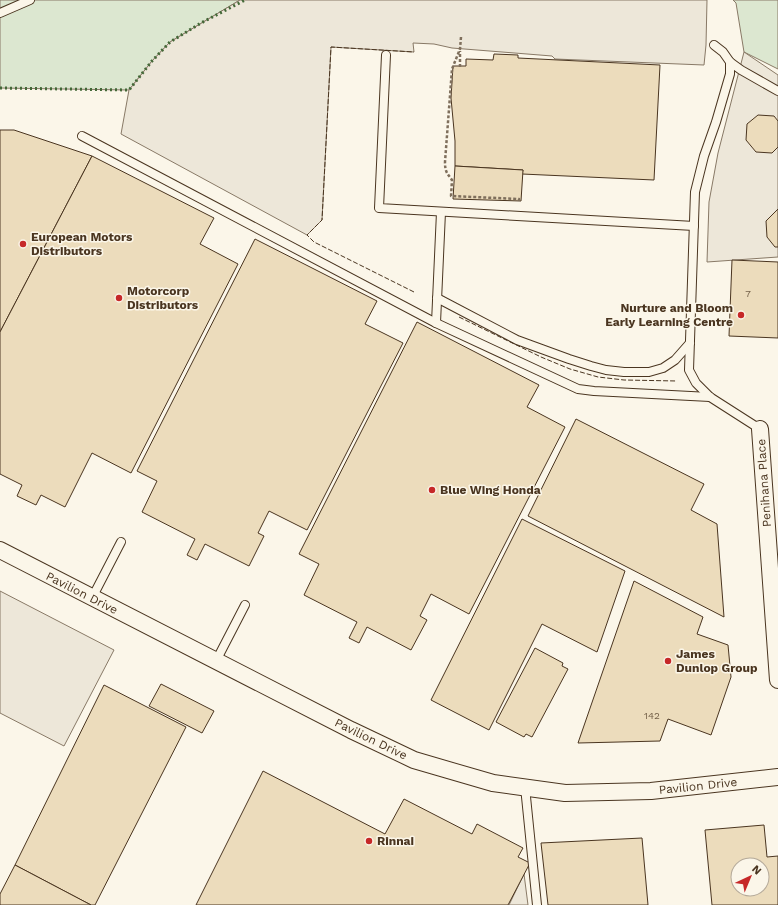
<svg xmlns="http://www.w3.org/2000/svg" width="778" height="905" font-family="'Work Sans',sans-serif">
<rect width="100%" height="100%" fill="#fbf6e9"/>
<!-- grass -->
<g fill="#dce7d0" stroke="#887966">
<polygon points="0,0 240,0 170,42 152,61 129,90 0,88"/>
<polygon points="733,0 778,0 778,69 744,52 736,3"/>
</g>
<!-- parking -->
<g fill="#ede7d9" stroke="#887966">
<polygon points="240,0 707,0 706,45 704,65 555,59 552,56 452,48 434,44 413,43 414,52 331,47 322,220 307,235 121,134 129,90 152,61 170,42"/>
<polygon points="744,52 778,75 778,257 707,262 709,202 718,153"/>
<polygon points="0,591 114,650 64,746 0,713"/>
<polygon points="524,874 528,905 509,905"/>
</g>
<!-- building -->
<g fill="#ecdcbc" stroke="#4a3520" fill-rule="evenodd">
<polygon points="494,54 518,55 518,58 660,65 654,180 522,174 523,170 455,166 455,141 451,98 453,66 466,66 466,59 493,60"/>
<polygon points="758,115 774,116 778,121 778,147 772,153 756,152 746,140 747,124"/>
<polygon points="0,130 14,130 92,156 0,332"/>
<polygon points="92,156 214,218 200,244 238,264 131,473 92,453 65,507 41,495 36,505 17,496 22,485 0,474 0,332"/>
<polygon points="455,166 523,170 521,201 453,199"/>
<polygon points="778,209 778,247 775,247 767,237 766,221"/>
<polygon points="255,239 377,301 365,324 403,343 307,530 269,511 258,533 264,536 249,566 205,544 197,560 187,555 195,539 142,512 157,481 137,471"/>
<polygon points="732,260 778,262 778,338 729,336"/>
<polygon points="417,322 539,385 527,407 565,427 469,614 431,594 420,616 427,620 411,650 367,627 359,643 349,638 357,622 304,595 319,564 299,554"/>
<polygon points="576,419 704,484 691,510 717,524 724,617 528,516"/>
<polygon points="522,519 625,571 597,652 542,624 489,730 431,700"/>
<polygon points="634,581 703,617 697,634 728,645 731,677 711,735 668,719 660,741 578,743"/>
<polygon points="535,648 563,663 562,666 568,669 532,737 526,734 524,737 496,722"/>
<polygon points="161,684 214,711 202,733 149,706"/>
<polygon points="104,685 186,727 95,905 91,905 15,865"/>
<polygon points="263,771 385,834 404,799 472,834 477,824 523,848 518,857 530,863 508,905 196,905"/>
<path d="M 764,825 L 767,857 L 778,856 L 778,905 L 712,905 L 705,830 ZM 738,865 L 762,865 L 762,889 L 738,889 Z"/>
<polygon points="642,838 648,905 548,905 541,843"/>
<polygon points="15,865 91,905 0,905 0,894"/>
</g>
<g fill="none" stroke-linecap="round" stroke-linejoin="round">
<!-- service casing -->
<g stroke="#4a3520" stroke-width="10">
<g id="service">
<polyline points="0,13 30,0"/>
<polyline points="714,45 723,52 730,62 741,70 778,91"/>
<polyline points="386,55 379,208 694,226"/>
<polyline points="730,62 730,74 716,122 704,156 695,192 689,370 696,383 710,397 760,429"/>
<polyline points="82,136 436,323 578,389 594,391 710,397"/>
<polyline points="437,298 517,340 569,359 591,366 606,370 624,372 649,372 663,368 675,360 690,343"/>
<polyline points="436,323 441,212"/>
<polyline points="92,598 121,542"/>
<polyline points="216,661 245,605"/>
<polyline points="525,787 537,905"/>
</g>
</g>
<!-- minor casing -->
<g stroke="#4a3520" stroke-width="18">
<g id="minor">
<polyline points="760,429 778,680"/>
<polyline points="0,550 351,730 414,760 493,783 565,793 651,791 778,777"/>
</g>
</g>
<!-- path -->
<g stroke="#7f6f5c" stroke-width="2.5" stroke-dasharray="3 2" stroke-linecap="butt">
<path d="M 461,37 L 460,49 L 452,69 L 445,162 C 445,172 447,173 452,180 L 451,196 L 519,199 L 519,201"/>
<polyline points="460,67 460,51"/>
</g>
<!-- service -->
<use href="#service" stroke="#fbf6e9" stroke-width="8"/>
<!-- minor -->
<use href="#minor" stroke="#fbf6e9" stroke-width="16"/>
<!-- hedge -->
<polyline stroke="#436837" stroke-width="3" stroke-dasharray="2 3" stroke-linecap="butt" points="0,88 129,90 152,61 170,42 201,23 245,0"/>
<!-- fence -->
<g stroke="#4a3520" stroke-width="1" stroke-dasharray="5 2" stroke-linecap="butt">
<polyline points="414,292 314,242 307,235 322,220 331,47 414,52"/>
<polyline points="459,317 541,357 570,369 598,377 624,380 677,381"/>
</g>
</g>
<!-- markers -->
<g fill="#c62828" stroke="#fbf6e9" stroke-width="1.5">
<circle cx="23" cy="244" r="4"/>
<circle cx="119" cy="298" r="4"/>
<circle cx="741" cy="315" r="4"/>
<circle cx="432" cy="490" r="4"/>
<circle cx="668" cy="661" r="4"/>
<circle cx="369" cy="841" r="4"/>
</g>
<g text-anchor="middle" stroke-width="3" stroke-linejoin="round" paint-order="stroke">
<!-- number labels -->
<g font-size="10" fill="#725f47">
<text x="748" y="297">7</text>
<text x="652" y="719">142</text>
</g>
<!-- poi labels -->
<g font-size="12" font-weight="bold" fill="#4a3520" stroke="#fbf6e9" text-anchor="start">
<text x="31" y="241">European Motors<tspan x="31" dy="14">Distributors</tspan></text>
<text x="127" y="295">Motorcorp<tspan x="127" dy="14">Distributors</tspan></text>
<text x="733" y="312" text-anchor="end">Nurture and Bloom<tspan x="733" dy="14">Early Learning Centre</tspan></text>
<text x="440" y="494">Blue Wing Honda</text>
<text x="676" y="658">James<tspan x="676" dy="14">Dunlop Group</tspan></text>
<text x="377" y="845">Rinnai</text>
</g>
<!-- street labels -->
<g font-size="12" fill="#4a3520" stroke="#fbf6e9">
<text transform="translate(764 483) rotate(-94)" y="4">Penihana Place</text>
<text transform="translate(82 593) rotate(27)" y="4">Pavilion Drive</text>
<text transform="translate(371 739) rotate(26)" y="4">Pavilion Drive</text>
<text transform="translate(698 786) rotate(-6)" y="4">Pavilion Drive</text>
</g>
</g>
<!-- north arrow -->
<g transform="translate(750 877) rotate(44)"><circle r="19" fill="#fbf6e9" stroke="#b4a999"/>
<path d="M0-3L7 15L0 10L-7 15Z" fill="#c62828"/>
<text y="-6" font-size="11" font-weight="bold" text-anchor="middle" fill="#4a3520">N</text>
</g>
</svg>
